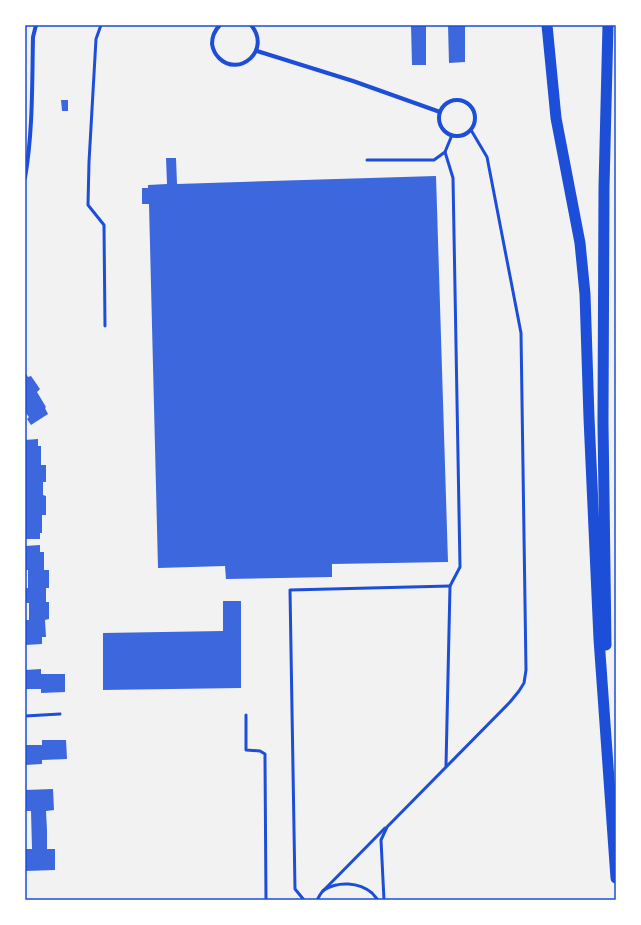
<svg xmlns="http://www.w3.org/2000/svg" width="641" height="925" font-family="Signika,sans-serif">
<rect width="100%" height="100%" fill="#f2f2f2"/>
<!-- building -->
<g fill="#3d67dc">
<polygon points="411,25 426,25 426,65 412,65"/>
<polygon points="448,25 465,25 465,62 449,63"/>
<polygon points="61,100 68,100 68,111 62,111"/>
<polygon points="166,158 176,158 177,184 436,176 448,562 332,564 332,577 226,579 225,566 158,568 149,204 142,204 142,188 148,188 148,185 167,184"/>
<polygon points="25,372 28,377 31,376 40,389 37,392 46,407 45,408 48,414 31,425 27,419 29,417 25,412"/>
<polygon points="38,439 38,446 41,446 41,465 46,465 46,482 43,482 43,495 46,496 46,515 42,515 42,533 40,533 40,539 25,539 25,515 26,515 25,440"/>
<polygon points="40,545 40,552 44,552 44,570 49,570 49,588 46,588 46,602 49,602 49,619 45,620 46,637 42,637 42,644 25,645 25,620 29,620 29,603 26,603 26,588 28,588 28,570 25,570 25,546"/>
<polygon points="223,601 241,601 241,688 103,690 103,633 223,631"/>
<polygon points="41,669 41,674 65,674 65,692 41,693 41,689 25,689 25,670"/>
<polygon points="42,740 66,740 67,759 42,760 42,764 25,765 25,745 42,745"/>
<polygon points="53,789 54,810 46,811 47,830 47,849 55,849 55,870 25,871 25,849 32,849 31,811 25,811 25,790"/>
</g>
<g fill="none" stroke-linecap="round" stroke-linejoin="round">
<!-- service -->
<g stroke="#1d4ed8" stroke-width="3">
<polyline points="101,25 96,39 89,162 88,205 104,225 105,326"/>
<polyline points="445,152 453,178 460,567 450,586 446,766"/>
<polyline points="367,160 434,160 445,152 452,135"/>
<polyline points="246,715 246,750 260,751 265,754 265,759 266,900"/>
<polyline points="25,716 60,714"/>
<polyline points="323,891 385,828"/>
<polyline points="304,900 295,889 290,590 450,586"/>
<path d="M 317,900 C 319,897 321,892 324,890 C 338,881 359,882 372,893 C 374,895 376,898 378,900"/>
<polyline points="384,900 381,840 387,827 510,702 519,691 524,683 526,670 521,333 487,157 471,130"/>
</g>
<!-- minor -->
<g stroke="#1d4ed8" stroke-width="4">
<path d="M 220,25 C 215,30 212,37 212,44 C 213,50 216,55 219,58 C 239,78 272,50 251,25"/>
<polyline points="257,51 353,81 440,112"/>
<circle cx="457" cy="118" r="18"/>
<path d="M 25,178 C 33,131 32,84 33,37 L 36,25"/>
</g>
<!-- trunk -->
<g stroke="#1d4ed8" stroke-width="11">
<polyline points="547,25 556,118 580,243 585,294 589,418 599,639 616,878"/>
<polyline points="606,645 603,422 604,187 608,25"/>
</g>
</g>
<!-- border -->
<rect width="641" height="925" fill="none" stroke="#ffffff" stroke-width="52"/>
<rect x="26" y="26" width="589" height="873" fill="none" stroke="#1d4ed8" stroke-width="1.5"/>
</svg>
